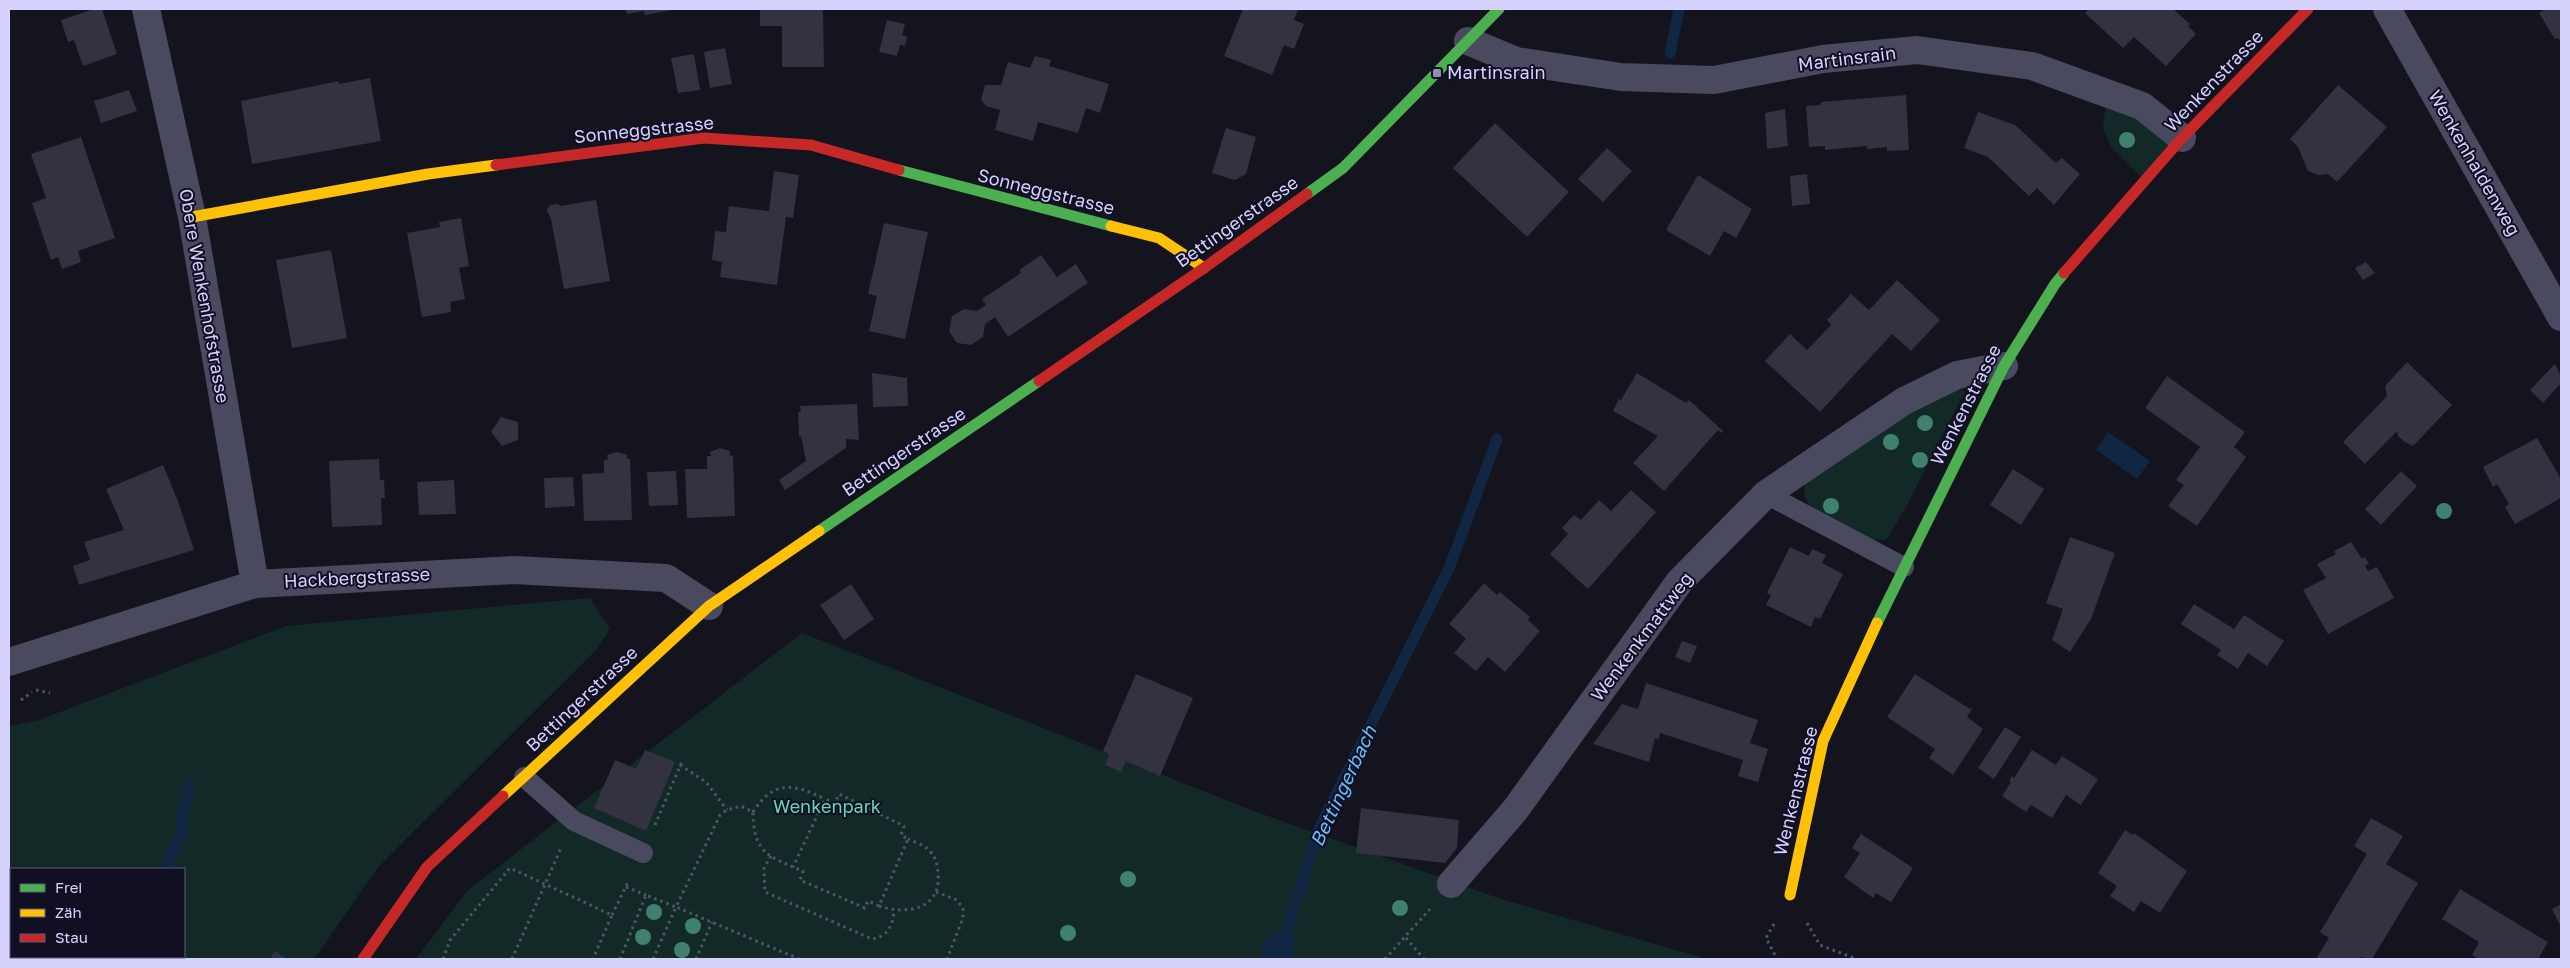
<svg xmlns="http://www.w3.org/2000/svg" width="2570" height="968" font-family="'Golos Text',sans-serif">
<rect width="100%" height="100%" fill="#14141e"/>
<!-- green -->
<g fill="#132928" fill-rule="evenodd">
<polygon points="2107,93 2182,138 2145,181 2112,148 2103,129"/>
<polygon points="1949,387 1965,391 1907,505 1887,539 1873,540 1813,511 1805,497 1804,487 1807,479"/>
<path d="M 590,598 L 610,629 L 597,649 L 379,866 L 314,959 L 9,959 L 9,726 L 39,720 L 286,626 ZM 11,869 L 184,869 L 184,957 L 11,957 Z"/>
<polygon points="802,633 1254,811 1501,899 1707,959 416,959 468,890"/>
</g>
<!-- water -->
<g fill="#102642">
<polygon points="2108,432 2150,461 2137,479 2096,450"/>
<polygon points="1287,931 1295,939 1291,959 1262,959 1263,940 1276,933"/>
</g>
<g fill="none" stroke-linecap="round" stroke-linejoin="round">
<!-- stream -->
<g stroke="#102642" stroke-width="11">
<polyline points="1670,53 1679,9"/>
<polyline points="169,869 168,859 183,832 181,822 190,785"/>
<polyline points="1278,959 1320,826 1450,566 1497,439"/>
</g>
</g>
<!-- building -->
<g fill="#323240">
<polygon points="94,9 102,9 117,54 83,66 74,40 68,42 61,20"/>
<polygon points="625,9 672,9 672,10 645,15 644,11 627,14"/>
<polygon points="760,9 823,9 824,67 782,67 782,26 760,26"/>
<polygon points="1243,9 1298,9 1294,20 1304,24 1294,49 1284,45 1272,75 1224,56"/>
<polygon points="2089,9 2173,9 2190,24 2188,26 2196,34 2166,66 2134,37 2123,48 2085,13"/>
<polygon points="2546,9 2561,9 2561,39 2559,40 2558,38 2555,39 2539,13"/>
<polygon points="887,20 905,24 902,35 907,37 905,46 900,45 897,56 879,52"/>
<polygon points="725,48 732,84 710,88 704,52"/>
<polygon points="694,54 700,90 678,93 671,58"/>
<polygon points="1035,56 1051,60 1049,66 1109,84 1100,113 1086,108 1078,133 1038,122 1033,141 995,130 1000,110 986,106 981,100 985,85 1001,85 1008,62 1030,68"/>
<polygon points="370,78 381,141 252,164 241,101 339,81 339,84"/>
<polygon points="2338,85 2387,127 2337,182 2328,174 2318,175 2308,171 2298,147 2290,139"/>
<polygon points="129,90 137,111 101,123 94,101"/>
<polygon points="1906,95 1909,150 1887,151 1887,147 1867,149 1867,146 1825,150 1825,146 1809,147 1806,106 1821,105 1821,102"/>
<polygon points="1785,109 1788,146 1767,149 1765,113"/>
<polygon points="1978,112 2015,125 2056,163 2062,158 2080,174 2054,205 2037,188 2029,196 1988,157 1964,148"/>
<polygon points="1495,123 1569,192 1527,237 1453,168"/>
<polygon points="1226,128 1256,137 1246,174 1235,180 1212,173"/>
<polygon points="81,137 115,238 78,251 81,262 62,269 58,257 51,260 32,203 46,198 31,154"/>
<polygon points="1607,148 1632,171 1603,202 1578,179"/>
<polygon points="774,171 799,175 793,218 786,217 777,285 720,277 722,262 712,260 715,231 726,232 729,206 769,211"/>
<polygon points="1807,174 1810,204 1792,206 1790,176"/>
<polygon points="1698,175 1752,209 1736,238 1724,231 1710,256 1666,230"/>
<polygon points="596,200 610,281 564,289 551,219 547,210 550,205 557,204 561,206"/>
<polygon points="461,218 469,266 459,268 465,299 450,302 451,312 422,317 407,233 440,227 439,222"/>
<polygon points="884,223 928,232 905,339 869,331 877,296 868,294"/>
<polygon points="331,250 347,338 292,348 276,260"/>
<polygon points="1041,255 1057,277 1076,264 1088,283 1008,337 995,317 985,324 983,337 971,345 957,343 949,331 952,316 964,309 977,311 986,305 982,299 1021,273 1019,270"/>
<polygon points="2366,262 2375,273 2363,280 2355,268"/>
<polygon points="1897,280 1940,320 1911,351 1892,334 1820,412 1765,361 1790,334 1807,350 1831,325 1827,320 1851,294 1869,310"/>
<polygon points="2407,362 2452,405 2413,446 2405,442 2398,436 2397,431 2365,464 2343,442 2387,396 2385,386"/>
<polygon points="2555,364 2561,376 2561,383 2543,403 2530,390"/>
<polygon points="872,373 907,378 908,406 873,407"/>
<polygon points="1637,373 1686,403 1689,400 1723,431 1721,433 1718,430 1664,491 1633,463 1658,436 1613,411 1619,399 1621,400"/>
<polygon points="2167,376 2245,432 2234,447 2246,457 2197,526 2168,506 2184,485 2176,480 2200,447 2145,408"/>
<polygon points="857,404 859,440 846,439 846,448 785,490 779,480 806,461 801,436 799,436 798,412 801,412 800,406"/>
<polygon points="501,417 518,422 518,440 502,446 491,432"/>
<polygon points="2537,438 2561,479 2561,498 2515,524 2505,507 2509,504 2497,484 2493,487 2483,467"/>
<polygon points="720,448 730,451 730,456 733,455 735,516 687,518 685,469 707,469 707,456 711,456 710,452"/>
<polygon points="617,452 627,455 627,459 630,459 632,520 584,521 582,474 604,473 604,460 608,460 607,455"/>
<polygon points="379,459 380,480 384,480 385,498 381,498 382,525 332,527 329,461"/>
<polygon points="163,465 178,501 194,550 79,585 73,566 90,560 84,542 124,530 106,489"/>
<polygon points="2013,469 2044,489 2021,525 1990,505"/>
<polygon points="676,471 678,505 649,506 647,472"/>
<polygon points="2401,471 2417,486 2381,525 2365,509"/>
<polygon points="573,477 575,506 545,508 544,478"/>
<polygon points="454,480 456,514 419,515 417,482"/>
<polygon points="1631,490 1656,512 1588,589 1550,554 1568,534 1562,528 1574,515 1581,520 1599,500 1611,511"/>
<polygon points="2070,537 2115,553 2091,619 2070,652 2052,640 2063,609 2046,603"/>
<polygon points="2351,542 2362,559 2365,557 2369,564 2365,566 2368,571 2377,567 2394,598 2328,634 2303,590 2326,578 2317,564 2336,554 2334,551"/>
<polygon points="1790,547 1809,556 1812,549 1826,555 1822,563 1843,574 1820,619 1815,617 1811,627 1766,605 1771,595 1767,593"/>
<polygon points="1484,583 1497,595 1500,592 1530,617 1528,620 1540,631 1505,672 1488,657 1476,671 1454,653 1466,639 1449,624"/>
<polygon points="851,584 874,619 844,640 820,605"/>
<polygon points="2194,604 2234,629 2244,615 2284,641 2267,666 2248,653 2238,669 2217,655 2221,650 2181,624"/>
<polygon points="1682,641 1697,646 1690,663 1675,657"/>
<polygon points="1136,674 1193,698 1160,776 1126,761 1121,772 1105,765 1109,754 1103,751"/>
<polygon points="1915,674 1970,709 1973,707 1967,717 1983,729 1953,775 1929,758 1935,749 1887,717"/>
<polygon points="1646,683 1758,720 1750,743 1768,749 1758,782 1738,776 1743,760 1660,733 1659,739 1655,738 1649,762 1593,744 1622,704 1638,709"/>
<polygon points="2005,727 2021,737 1994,779 1978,768"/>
<polygon points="645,750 675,762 646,831 594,808 615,760 636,769"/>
<polygon points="2032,750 2056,765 2062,756 2098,779 2081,805 2066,795 2052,818 2031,805 2026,812 2002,796 2011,782 2009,781 2012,776 2014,778"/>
<polygon points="1361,808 1459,820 1457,848 1445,863 1356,853"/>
<polygon points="2371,818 2403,836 2386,864 2418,883 2372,959 2361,957 2360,959 2316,959 2329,938 2320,932 2367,854 2354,846"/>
<polygon points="2125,830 2133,835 2134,833 2187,871 2160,913 2141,901 2134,912 2110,896 2117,886 2098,873"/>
<polygon points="1861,834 1913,868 1891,902 1876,893 1873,898 1844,877 1860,853 1852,848"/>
<polygon points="2460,889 2548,942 2538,959 2479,959 2472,955 2479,942 2442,919"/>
<polygon points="2561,904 2561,927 2552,909"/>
<polygon points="275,951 287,959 270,959"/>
</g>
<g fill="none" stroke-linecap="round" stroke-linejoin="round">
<!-- path -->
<g stroke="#4a5a65" stroke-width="3" stroke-dasharray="2.5 4" stroke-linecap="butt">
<polyline points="36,690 50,693"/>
<polyline points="21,700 32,692"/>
<polyline points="680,765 706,782 727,810"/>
<path d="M 753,812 C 774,779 794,784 825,799"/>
<polyline points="655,825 683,759"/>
<path d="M 771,856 L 764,868 L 765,892 L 872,939 C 887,937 893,926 894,911"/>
<polyline points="626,887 646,895"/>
<polyline points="936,892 957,900 963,909 963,918 947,959"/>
<path d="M 879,906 C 905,915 941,910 938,875 C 938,865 936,858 929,850 C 924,845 914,842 908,839"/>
<polyline points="612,915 629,880"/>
<polyline points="1807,923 1820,945 1856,959"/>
<polyline points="1774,924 1766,938 1777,959"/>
<polyline points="1406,938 1424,959"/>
<polyline points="443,959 450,940 510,868 612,915 593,959"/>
<polyline points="512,959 561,848"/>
<path d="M 620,959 L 646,895 L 676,907 L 720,815 L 727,810 L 741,806 L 753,812 C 753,853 769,857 803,871 L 800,880 L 865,908 L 868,901 L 879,906 L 908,839 L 901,835 L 904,826 L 839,794 L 835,803 L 825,799 L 793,867"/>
<polyline points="653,959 676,907 799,959"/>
<polyline points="696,959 712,922"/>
<polyline points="1385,959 1430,909"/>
</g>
<!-- lane -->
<g stroke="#494a5f" stroke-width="20">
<polyline points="1766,494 1904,567"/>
<polyline points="524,777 574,821 643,853"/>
</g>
<!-- street -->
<g stroke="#494a5f" stroke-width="28">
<polyline points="146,9 192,217 255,584"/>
<polyline points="2387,9 2561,317"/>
<polyline points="1468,41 1516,61 1621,77 1714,80 1823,59 1917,50 2032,66 2142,106 2182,138"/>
<polyline points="9,662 255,584 514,570 666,578 709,606"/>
<polyline points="1451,884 1515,810 1680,581 1766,494 1904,401 1957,375 2004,366"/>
</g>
<!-- fast -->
<g stroke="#4caf50" stroke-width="11">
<polyline points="899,170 1111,226"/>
<polyline points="1307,194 1343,168 1499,9"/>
<polyline points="819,531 1039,381"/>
<polyline points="1877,623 2004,366 2055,284 2064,273"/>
</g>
<!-- slow -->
<g stroke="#ffc107" stroke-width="11">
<polyline points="192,217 428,174 496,165"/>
<polyline points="1111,226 1159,238 1204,268"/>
<polyline points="503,796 709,606 819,531"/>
<polyline points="1790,895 1823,741 1877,623"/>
</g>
<!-- jam -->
<g stroke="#c62828" stroke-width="11">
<polyline points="496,165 704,138 811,145 899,170"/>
<polyline points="2064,273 2182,138 2308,9"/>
<polyline points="1039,381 1204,268 1307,194"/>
<polyline points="363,959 427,867 503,796"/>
</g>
</g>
<!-- trees -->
<g fill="#3f806f">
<circle cx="2127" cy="140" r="8"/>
<circle cx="1925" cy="423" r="8"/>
<circle cx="1891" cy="442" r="8"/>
<circle cx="1920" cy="460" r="8"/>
<circle cx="1831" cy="506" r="8"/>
<circle cx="2444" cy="511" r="8"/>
<circle cx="1128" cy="879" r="8"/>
<circle cx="1400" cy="908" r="8"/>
<circle cx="654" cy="912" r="8"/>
<circle cx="693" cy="926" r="8"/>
<circle cx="1068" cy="933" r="8"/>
<circle cx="643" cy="937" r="8"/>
<circle cx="682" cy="950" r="8"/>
</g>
<!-- markers -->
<rect fill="#9190af" stroke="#110f23" stroke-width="2" x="1432" y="68" width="10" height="10" rx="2.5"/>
<g text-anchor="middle" stroke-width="4" stroke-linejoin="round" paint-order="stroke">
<!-- street labels -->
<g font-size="18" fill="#d5d3fd" stroke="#110f23">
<text transform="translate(1847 59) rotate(-7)" y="6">Martinsrain</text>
<text transform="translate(2214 81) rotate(-46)" y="6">Wenkenstrasse</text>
<text transform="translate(644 130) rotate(-6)" y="6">Sonneggstrasse</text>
<text transform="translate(2474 163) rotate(60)" y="6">Wenkenhaldenweg</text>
<text transform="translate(1046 192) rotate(14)" y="6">Sonneggstrasse</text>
<text transform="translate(1237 222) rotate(-35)" y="6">Bettingerstrasse</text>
<text transform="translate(204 296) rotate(80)" y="6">Obere Wenkenhofstrasse</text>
<text transform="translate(1966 405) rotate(-63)" y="6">Wenkenstrasse</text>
<text transform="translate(904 452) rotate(-34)" y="6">Bettingerstrasse</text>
<text transform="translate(357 578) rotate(-3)" y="6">Hackbergstrasse</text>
<text transform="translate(1642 637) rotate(-53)" y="6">Wenkenkmattweg</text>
<text transform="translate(582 699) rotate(-43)" y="6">Bettingerstrasse</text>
<text transform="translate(1796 791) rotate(-76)" y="6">Wenkenstrasse</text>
</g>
<!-- poi labels -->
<g font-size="18" fill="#d5d3fd" stroke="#110f23" text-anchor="start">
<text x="1447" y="79">Martinsrain</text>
</g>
<!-- park labels -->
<g font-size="18" fill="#63d9b2" stroke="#110f23">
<text x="827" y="813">Wenkenpark</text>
</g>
<!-- water labels -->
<g font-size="19" font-style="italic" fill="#67bff7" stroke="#110f23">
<text transform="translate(1343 786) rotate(-65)" y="7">Bettingerbach</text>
</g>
</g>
<!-- border -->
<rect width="2570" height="968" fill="none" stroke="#d5d3fd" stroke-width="20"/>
<!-- legend -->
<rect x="10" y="868" width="175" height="90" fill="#110f23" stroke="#5f5d7a"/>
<rect x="20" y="884" width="25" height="8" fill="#4caf50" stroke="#5f5d7a"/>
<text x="55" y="893" font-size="15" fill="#d5d3fd">Frei</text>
<rect x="20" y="909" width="25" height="8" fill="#ffc107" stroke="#5f5d7a"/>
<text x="55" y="918" font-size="15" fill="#d5d3fd">Zäh</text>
<rect x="20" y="934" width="25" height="8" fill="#c62828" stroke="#5f5d7a"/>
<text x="55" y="943" font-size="15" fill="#d5d3fd">Stau</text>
</svg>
